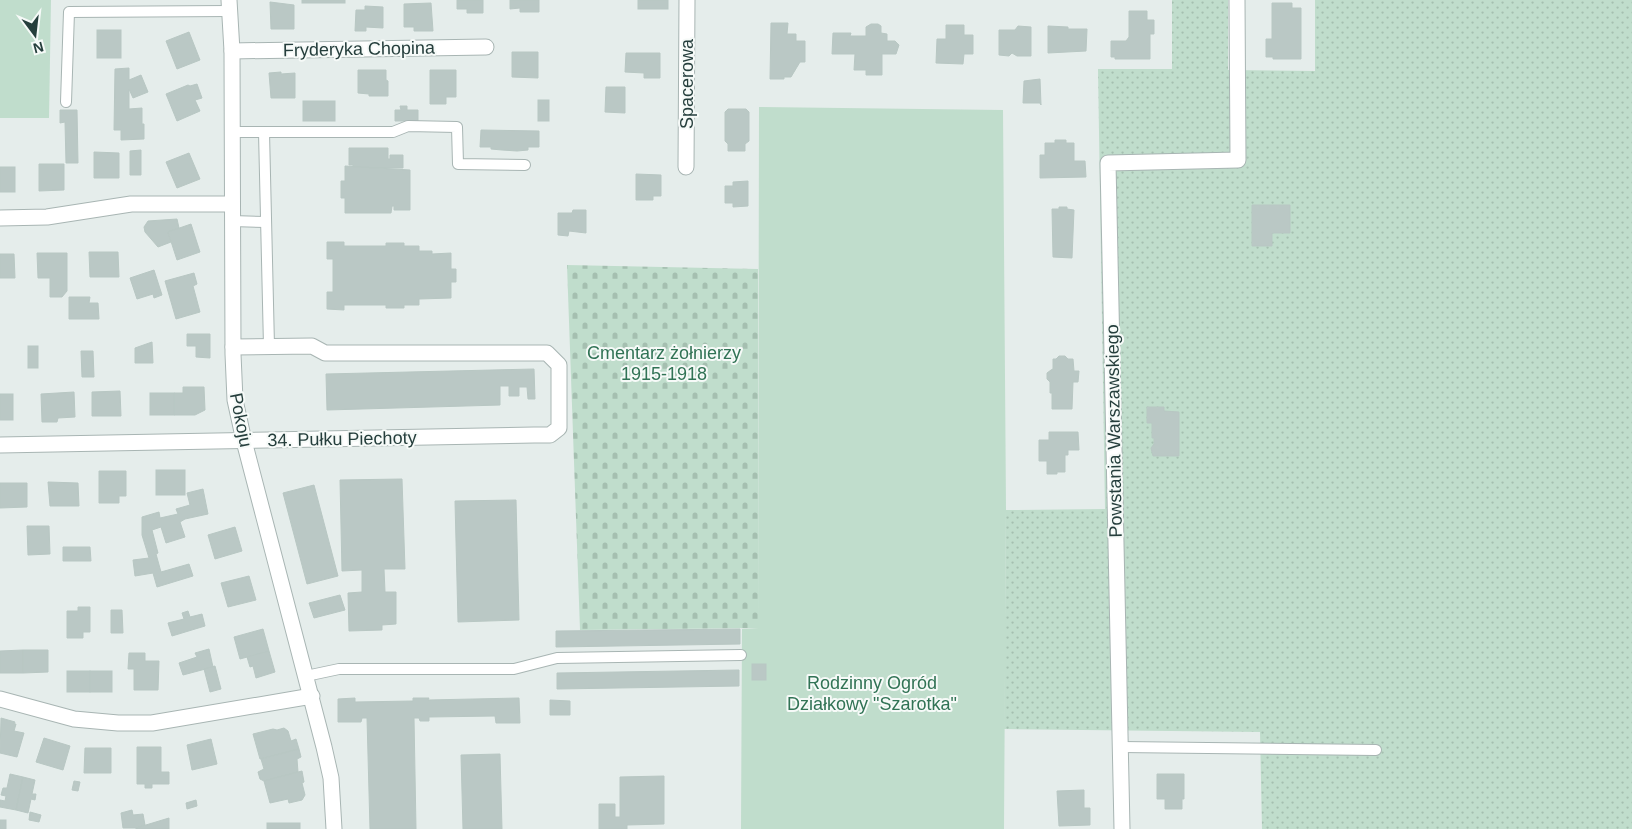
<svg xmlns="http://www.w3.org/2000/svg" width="1632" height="829" font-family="Helvetica,sans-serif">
<defs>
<pattern id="grass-dots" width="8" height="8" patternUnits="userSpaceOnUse" patternTransform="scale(1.25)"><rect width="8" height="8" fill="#c0ddcc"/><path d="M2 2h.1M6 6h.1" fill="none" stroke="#a5bfb0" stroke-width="1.8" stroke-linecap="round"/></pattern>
<pattern id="cemetery-stones" width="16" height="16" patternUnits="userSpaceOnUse" patternTransform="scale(1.25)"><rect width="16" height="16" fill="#c0ddcc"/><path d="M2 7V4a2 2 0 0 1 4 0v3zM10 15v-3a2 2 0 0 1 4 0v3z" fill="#a5bfb0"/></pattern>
</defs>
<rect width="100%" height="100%" fill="#e5edeb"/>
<!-- grass -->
<polygon fill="url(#grass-dots)" points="1172,0 1228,0 1228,70 1315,71 1315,0 1632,0 1632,829 1262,829 1260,732 1004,729 1006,510 1105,509 1098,69 1172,69"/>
<!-- cemetery -->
<polygon fill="url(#cemetery-stones)" points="567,265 758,269 758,628 580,630"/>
<!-- green -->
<g fill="#c0ddcc">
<polygon points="0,0 51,0 49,118 0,118"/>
<polygon points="759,107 1003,110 1006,510 1004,829 741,829 742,629 758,628"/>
</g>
<!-- building -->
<g fill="#bac8c5" stroke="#b8c7c3">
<rect x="302" y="0" width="43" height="3"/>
<polygon points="457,0 483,0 483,13 467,13 467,9 457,9"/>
<polygon points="510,0 539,0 539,12 520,12 520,8 510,9"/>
<rect x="638" y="0" width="30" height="9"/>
<polygon points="270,2 294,5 294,29 271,29"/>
<polygon points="431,3 433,31 414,31 414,27 404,27 404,4"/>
<polygon points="1272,3 1292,3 1292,8 1301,8 1301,59 1273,59 1273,57 1266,57 1266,39 1272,39"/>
<polygon points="365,6 383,7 383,28 366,27 366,31 355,31 356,10 365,10"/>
<polygon points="1129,11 1147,11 1147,20 1154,20 1154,34 1150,34 1150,59 1115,59 1115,57 1111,57 1111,41 1126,41 1129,37"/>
<polygon points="771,23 788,23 787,34 796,34 796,41 805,41 805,62 800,62 791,77 784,77 784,79 770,79"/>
<polygon points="871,24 878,24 881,26 881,33 887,34 887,41 895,41 899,45 896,54 882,54 882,75 866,75 866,70 854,70 855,54 832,54 833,33 851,33 850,36 866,36 866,27"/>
<polygon points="946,25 964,25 964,35 973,35 973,54 964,54 963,64 936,63 937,39 946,39"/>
<polygon points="1018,26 1031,27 1031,56 1017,56 1012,53 1009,56 999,55 999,30 1015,30"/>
<polygon points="1048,26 1068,27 1068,29 1087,29 1086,51 1048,53"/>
<rect x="97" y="30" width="24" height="28"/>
<polygon points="189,32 200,60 177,69 166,41"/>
<polygon points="512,52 538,52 538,78 512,77"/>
<polygon points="626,53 660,53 660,78 644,78 644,73 625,72"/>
<polygon points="129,68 129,80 141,75 148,92 133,98 129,89 129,109 142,108 142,124 144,124 144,139 121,140 121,130 114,130 115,69"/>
<polygon points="358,70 386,70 386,80 388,81 388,96 369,96 369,94 358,93"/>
<polygon points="430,70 456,70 456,97 446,97 446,104 430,104"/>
<polygon points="281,72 281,74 295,73 295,98 271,98 269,73"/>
<polygon points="1040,79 1041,105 1040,103 1023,103 1024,81"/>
<polygon points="197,84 202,98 195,100 200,111 177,121 166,94 188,85 190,86"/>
<polygon points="606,87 625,87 625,113 605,112"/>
<rect x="538" y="100" width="11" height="21"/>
<rect x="303" y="101" width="32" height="20"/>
<polygon points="400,106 407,106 407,110 418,110 418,121 395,121 395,110 401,110"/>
<polygon points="728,109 746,109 749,112 749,141 745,144 745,151 728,151 728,144 725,141 725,112"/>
<polygon points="60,110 77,110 78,163 66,163 65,122 60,123"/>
<polygon points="481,130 539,131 539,147 528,147 528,150 517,151 502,150 491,149 491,147 480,147"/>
<polygon points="1055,140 1066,140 1066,143 1074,143 1074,161 1085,161 1086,177 1040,178 1040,155 1045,155 1045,143 1055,143"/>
<polygon points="349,148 388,148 388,159 390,159 390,155 403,155 403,168 353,168 353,165 349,165"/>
<polygon points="141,150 141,175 130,175 130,151"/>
<polygon points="94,152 119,153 119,178 94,178"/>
<polygon points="189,153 200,179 177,188 166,162"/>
<polygon points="39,164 64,164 64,190 39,191"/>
<polygon points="345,166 410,170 410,210 394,210 394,206 392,206 391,213 345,213 345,198 341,198 341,181 345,181"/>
<rect x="0" y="167" width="15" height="25"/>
<polygon points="636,174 661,175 661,196 653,196 653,200 636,200"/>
<polygon points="748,181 748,206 733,207 733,203 725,203 725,186 733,186 733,182"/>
<polygon points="1252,205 1290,205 1290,233 1272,233 1272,246 1252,246"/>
<polygon points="1059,207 1067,207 1067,209 1074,210 1072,258 1053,257 1052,209 1059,209"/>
<polygon points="573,210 586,210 586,233 569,231 568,236 558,235 558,213 572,213"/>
<polygon points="177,219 179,228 168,232 171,242 158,247 145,232 144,227 148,221"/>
<polygon points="191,224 200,252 177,260 168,232"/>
<polygon points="327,242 344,242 344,246 386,246 386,243 404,243 404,246 419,246 419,251 432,251 432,254 451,253 451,269 456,269 456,282 451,282 451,298 419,299 419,305 404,305 404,308 386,308 386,305 344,305 344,310 327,309 327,292 333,292 333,259 327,259"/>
<polygon points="89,252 118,252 119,277 90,277"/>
<polygon points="37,253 67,253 67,291 62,297 50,297 50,278 38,278"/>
<polygon points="0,254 14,254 15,278 0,278"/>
<polygon points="154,270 162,295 154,298 153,294 137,299 130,278"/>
<polygon points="194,273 197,284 193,286 200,312 176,319 165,281"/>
<polygon points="69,297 90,297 89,303 98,303 99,319 69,319"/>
<polygon points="187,334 210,334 210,358 196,357 196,346 187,346"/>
<polygon points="152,342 153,363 135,363 135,348"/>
<rect x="28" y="346" width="10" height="22"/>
<polygon points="81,351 93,351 94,377 82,377"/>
<polygon points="1059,356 1065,356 1068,359 1073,359 1074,371 1079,371 1078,382 1073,382 1072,409 1052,409 1052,393 1050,393 1050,382 1047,379 1047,373 1051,370 1053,369 1053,359 1056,359"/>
<polygon points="534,369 535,399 528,399 527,387 519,387 519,396 509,396 509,386 500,386 500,405 327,410 326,374"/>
<polygon points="183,387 204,387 205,410 195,415 174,415 174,393 183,393"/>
<polygon points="120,391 121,416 92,416 92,392"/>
<polygon points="74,392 75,417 58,418 57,422 42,422 41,394"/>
<rect x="150" y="393" width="24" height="22"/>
<rect x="0" y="394" width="13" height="26"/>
<polygon points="1147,407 1164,407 1164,411 1179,412 1179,456 1153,456 1151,448 1154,444 1154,438 1152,438 1152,423 1147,423"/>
<polygon points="1049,432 1078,432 1079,450 1068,450 1068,455 1065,455 1065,472 1057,472 1057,474 1047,474 1047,461 1039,461 1039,440 1049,440"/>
<rect x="156" y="470" width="29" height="25"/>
<polygon points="99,471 126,471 126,496 119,496 119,503 99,503"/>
<polygon points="402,479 405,569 384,569 385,592 396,592 396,624 382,625 382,630 349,631 348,593 362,592 362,570 342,571 340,480"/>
<polygon points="48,482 78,483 79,506 50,506"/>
<polygon points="0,483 27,483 27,507 0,508"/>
<polygon points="314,485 338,576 307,584 283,493"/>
<polygon points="203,489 208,514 185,519 180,522 185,537 166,543 161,527 152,530 158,553 156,554 161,572 189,564 193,576 157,587 153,573 135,576 133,560 149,558 142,535 142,517 159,512 160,518 178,514 176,509 190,505 187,493"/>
<polygon points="516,500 519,620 458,622 455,501"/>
<polygon points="27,526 49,526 50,554 28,555"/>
<polygon points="235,527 242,551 215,559 208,535"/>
<polygon points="63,547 90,547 91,561 63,561"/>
<polygon points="249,576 256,600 228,607 221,583"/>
<polygon points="340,595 345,610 314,618 309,603"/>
<polygon points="78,607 90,607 90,632 83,632 83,638 67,638 67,611 78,611"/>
<polygon points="111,610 122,610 123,633 111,633"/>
<polygon points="188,611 190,617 202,614 205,626 172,636 168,623 184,619 182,613"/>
<polygon points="263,629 269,651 240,659 234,637"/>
<polygon points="740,629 740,644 556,647 556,631"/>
<polygon points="209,649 213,667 183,675 179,663 197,657 195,653"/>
<polygon points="23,650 23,673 0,673 0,651"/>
<polygon points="23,650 48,650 48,672 23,673"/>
<polygon points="269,651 275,672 256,678 253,666 250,667 247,657"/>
<polygon points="129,653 145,653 145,661 159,661 158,690 134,690 134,669 128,669"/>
<rect x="752" y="664" width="14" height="16"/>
<polygon points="215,666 221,689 210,692 204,669"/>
<polygon points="739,670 739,686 557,689 557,673"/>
<rect x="67" y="671" width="23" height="21"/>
<rect x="90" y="671" width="22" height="21"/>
<polygon points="355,698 355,702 413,701 413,698 429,698 428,700 519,698 520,723 496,723 495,716 429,717 429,721 420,721 419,718 414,718 416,829 370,829 367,718 362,718 361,722 338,722 338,699"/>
<polygon points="550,700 570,701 570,715 550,715"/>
<polygon points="1,718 15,722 14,724 16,724 14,731 24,733 17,757 0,753"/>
<polygon points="284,728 288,731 291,741 296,739 299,749 260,759 253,734 273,729 277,730"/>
<polygon points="44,738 70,746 63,770 36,762"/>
<polygon points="211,739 217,764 192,770 187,745"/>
<polygon points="137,747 161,747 161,772 169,772 169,784 152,784 152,788 145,788 145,784 137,784"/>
<polygon points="85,748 111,748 111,773 84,773"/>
<polygon points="299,749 301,757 297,759 298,772 264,781 260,779 258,772 264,769 261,759"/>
<polygon points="500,754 502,829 463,829 461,755"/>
<polygon points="302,771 304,782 302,783 305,795 302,800 289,803 288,799 270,803 264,781"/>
<polygon points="10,774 23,777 16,810 0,807 0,800 5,801 6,796 1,795 3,788 7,788"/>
<polygon points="1157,774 1184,774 1184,799 1182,799 1182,809 1165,809 1165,799 1157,799"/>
<polygon points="664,776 664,824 627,825 627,829 599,829 599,804 615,804 615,817 620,817 620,777"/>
<polygon points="23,777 35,780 32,794 36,794 35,800 31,799 28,813 16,810"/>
<polygon points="74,781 80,782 78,791 72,790"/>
<polygon points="1084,790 1084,808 1090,808 1090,825 1059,826 1057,791"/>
<polygon points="196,800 197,806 187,809 186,803"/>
<polygon points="132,810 133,815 143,814 145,825 136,828 123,828 121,813"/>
<polygon points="30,812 41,815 39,822 29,820"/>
<polygon points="169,818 169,829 136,829 136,828"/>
<rect x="0" y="820" width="6" height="9"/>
<rect x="267" y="823" width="33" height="6"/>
</g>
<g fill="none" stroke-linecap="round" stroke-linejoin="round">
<!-- service casing -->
<g stroke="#a8b5b3" stroke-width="12">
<g id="service">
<polyline points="66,102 69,12 229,11"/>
<polyline points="232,132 393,132 408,126 457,127 458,164 525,165"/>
<polyline points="264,132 269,346"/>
<polyline points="232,221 266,222"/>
<polyline points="306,676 339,669 514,669 557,658 741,655"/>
<polyline points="1121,747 1376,750"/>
</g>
</g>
<!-- minor casing -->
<g stroke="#a8b5b3" stroke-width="17">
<g id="minor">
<polyline points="229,0 232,51 233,354 235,400 244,441 324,747 331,778 334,829"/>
<polyline points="232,51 486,47"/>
<polyline points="686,167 687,0"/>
<polyline points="0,218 47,217 131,204 232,204"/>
<polyline points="0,445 534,435 550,435 559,428 559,365 547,353 325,353 312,346 233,347"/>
<polyline points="0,699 74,719 118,723 152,723 312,696"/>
<polyline points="1122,829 1108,163 1238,160 1237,0"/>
</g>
</g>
<!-- service -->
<use href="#service" stroke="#fff" stroke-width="10"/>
<!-- minor -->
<use href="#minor" stroke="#fff" stroke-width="15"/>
</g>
<g text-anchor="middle" stroke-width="4" stroke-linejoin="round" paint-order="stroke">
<!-- street labels -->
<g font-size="18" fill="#253e3c" stroke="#f6faf8">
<text transform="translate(359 49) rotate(-1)" y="6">Fryderyka Chopina</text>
<text transform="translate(687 84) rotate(-90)" y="6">Spacerowa</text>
<text transform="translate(241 420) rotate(79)" y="6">Pokoju</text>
<text transform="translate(1114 431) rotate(-91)" y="6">Powstania Warszawskiego</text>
<text transform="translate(342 439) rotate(-1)" y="6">34. Pułku Piechoty</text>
</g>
<!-- park labels -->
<g font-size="18" fill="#317355" stroke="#f6faf8">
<text x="664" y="359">Cmentarz żołnierzy<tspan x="664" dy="21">1915-1918</tspan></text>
<text x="872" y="689">Rodzinny Ogród<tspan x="872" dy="21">Działkowy "Szarotka"</tspan></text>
</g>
</g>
<!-- north arrow -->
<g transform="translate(35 35) rotate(165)" stroke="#f6faf8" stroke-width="4" paint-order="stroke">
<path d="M0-4L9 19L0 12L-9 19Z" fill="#253e3c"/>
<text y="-8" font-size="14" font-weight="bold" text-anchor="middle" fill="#253e3c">N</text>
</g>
</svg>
